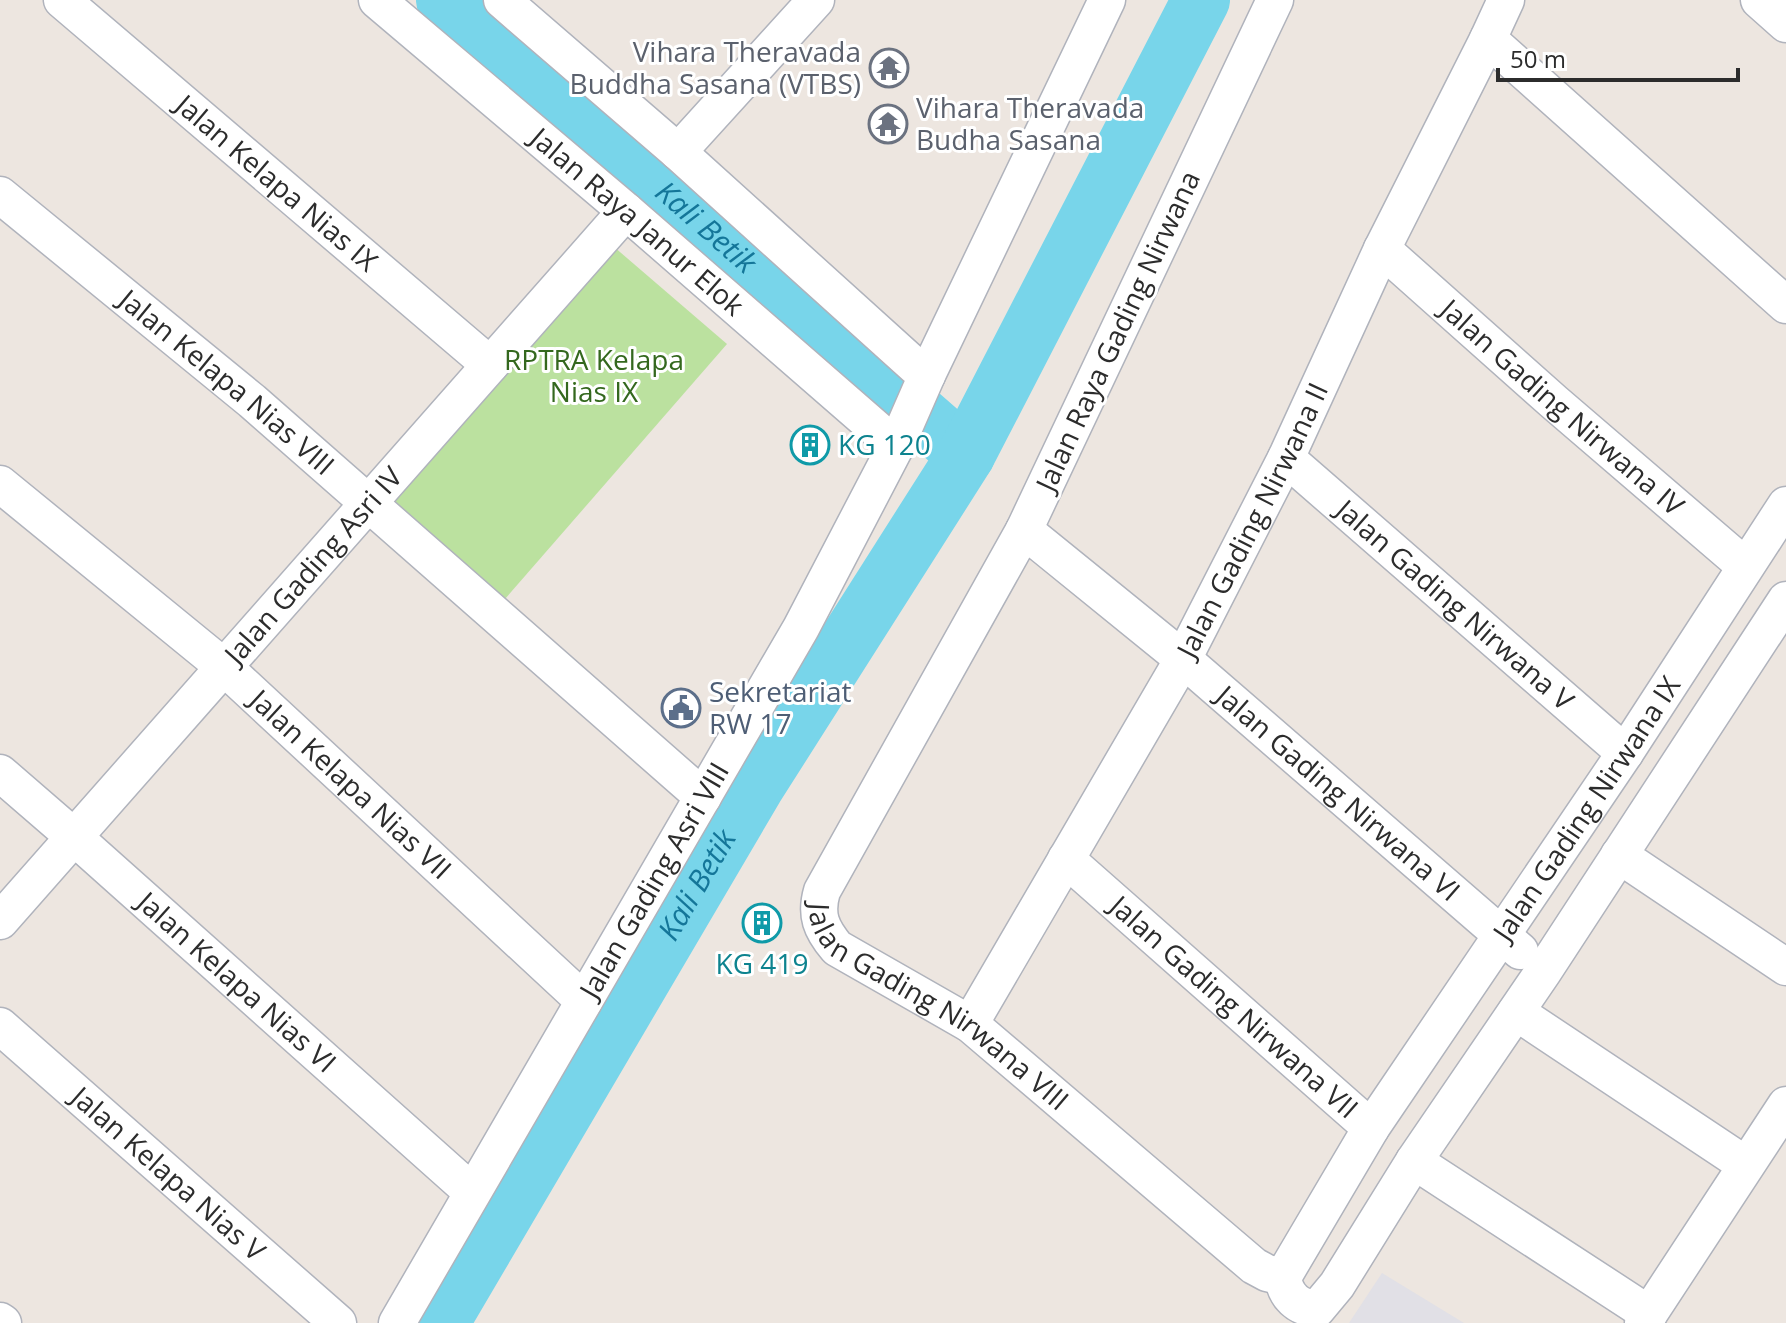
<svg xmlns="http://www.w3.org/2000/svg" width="1786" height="1323" font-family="'Open Sans',sans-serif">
<rect width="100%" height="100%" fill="#ede6e0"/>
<!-- industrial -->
<polygon fill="#e1e0e6" points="1382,1273 1464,1323 1349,1323"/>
<!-- green -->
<polygon fill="#bbe19f" points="606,240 727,344 505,599 385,496"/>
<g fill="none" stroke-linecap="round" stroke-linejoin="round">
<!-- river -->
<g stroke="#78d5ea" stroke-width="58">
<path id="s1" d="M 445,0 L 966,455"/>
<path id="s2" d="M 440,1323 L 755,787 L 966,455 L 1201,0"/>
</g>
<!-- minor casing -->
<g stroke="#b0b3bc" stroke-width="39">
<g id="minor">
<path id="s3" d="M 62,0 L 490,365"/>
<path id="s4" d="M 377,0 L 626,211 L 896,446"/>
<polyline points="502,0 678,152 916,367 927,375"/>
<path id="s5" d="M 1275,0 L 1024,530 L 822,891 C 815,915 821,929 837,948 L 970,1024 L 1254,1266 L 1267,1273 L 1283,1277"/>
<polyline points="1759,0 1786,24"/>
<polyline points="1488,39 1786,305"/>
<polyline points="678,152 816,0"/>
<path id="s6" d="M 0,195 L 252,401 L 703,797"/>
<path id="s7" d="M 1382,249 L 1554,402 L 1745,566"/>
<path id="s8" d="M 1286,458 L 1625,753"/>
<path id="s9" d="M 0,484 L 224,667 L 584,1001"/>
<path id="s10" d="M 1024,530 L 1183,659 L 1520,951"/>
<path id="s11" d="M 0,773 L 74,837 L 472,1192"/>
<polyline points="1619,855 1786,967"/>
<path id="s12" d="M 1066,859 L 1371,1128 L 1625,753 L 1786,505"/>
<path id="s13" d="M 0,921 L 626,211"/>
<polyline points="1516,1012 1746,1165"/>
<path id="s14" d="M 970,1024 L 1183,659 L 1286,458 L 1382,249 L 1488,39 L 1506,0"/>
<path id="s15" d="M 0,1026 L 338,1323"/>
<path d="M 1371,1128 L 1283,1277 C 1285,1296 1298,1308 1317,1309 L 1337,1285 L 1414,1161 L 1543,972 L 1786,600"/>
<polyline points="1414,1161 1649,1314"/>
<polyline points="0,1321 3,1323"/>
<path id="s16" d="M 397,1323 L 801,628 L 896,446 L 927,375 L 1107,0"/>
<polyline points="1643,1323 1786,1105"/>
</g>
</g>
<!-- minor -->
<use href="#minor" stroke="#fff" stroke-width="36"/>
</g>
<!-- icons -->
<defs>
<g id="temple-ring" transform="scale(2)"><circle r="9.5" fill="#fff" stroke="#6b7280" stroke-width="1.5"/><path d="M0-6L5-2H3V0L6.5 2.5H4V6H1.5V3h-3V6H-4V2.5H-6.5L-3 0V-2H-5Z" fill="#6b7280"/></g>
<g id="building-ring" transform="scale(2)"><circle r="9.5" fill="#fff" stroke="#0f9aa8" stroke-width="1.5"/><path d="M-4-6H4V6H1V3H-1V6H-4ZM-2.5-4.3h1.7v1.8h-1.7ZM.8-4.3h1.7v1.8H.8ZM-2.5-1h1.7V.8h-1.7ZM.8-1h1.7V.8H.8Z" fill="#0f9aa8"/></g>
<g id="civic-ring" transform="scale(2)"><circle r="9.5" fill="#fff" stroke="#5c6f8a" stroke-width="1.5"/><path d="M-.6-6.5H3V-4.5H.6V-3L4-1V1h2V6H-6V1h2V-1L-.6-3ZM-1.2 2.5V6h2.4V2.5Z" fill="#5c6f8a"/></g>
</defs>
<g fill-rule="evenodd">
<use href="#temple-ring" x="889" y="68"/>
<use href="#temple-ring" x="888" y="124"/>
<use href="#building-ring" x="810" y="445"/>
<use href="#civic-ring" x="681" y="708"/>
<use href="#building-ring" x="762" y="923"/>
</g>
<g text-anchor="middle" stroke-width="6" stroke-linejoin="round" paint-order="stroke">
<!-- worship labels -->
<g font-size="28" fill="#5b616d" stroke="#fff" text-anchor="end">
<text x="861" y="62">Vihara Theravada<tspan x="861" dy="32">Buddha Sasana (VTBS)</tspan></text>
<text x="916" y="118" text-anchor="start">Vihara Theravada<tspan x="916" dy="32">Budha Sasana</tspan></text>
</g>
<!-- street labels -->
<g font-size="28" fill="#2c2c2c" stroke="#fff">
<text dy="10" stroke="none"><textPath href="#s3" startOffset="282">Jalan Kelapa Nias IX</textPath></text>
<text dy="10" stroke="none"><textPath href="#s4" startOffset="342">Jalan Raya Janur Elok</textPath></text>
<text transform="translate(1118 331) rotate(-65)" y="10">Jalan Raya Gading Nirwana</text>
<text dy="10" stroke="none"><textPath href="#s6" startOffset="294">Jalan Kelapa Nias VIII</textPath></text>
<text dy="10" stroke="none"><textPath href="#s7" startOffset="240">Jalan Gading Nirwana IV</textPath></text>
<text dy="10" stroke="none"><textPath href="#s14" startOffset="578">Jalan Gading Nirwana II</textPath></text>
<text dy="10" stroke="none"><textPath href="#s13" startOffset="474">Jalan Gading Asri IV</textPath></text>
<text dy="10" stroke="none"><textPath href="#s8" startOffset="224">Jalan Gading Nirwana V</textPath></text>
<text dy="10" stroke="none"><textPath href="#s9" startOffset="462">Jalan Kelapa Nias VII</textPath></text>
<text dy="10" stroke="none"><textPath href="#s10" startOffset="410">Jalan Gading Nirwana VI</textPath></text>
<text dy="10" stroke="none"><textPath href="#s12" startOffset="792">Jalan Gading Nirwana IX</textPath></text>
<text dy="10" stroke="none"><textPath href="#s16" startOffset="512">Jalan Gading Asri VIII</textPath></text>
<text dy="10" stroke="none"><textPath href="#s11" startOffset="316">Jalan Kelapa Nias VI</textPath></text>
<text dy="10" stroke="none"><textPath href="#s5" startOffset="1176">Jalan Gading Nirwana VIII</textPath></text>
<text dy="10" stroke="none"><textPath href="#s12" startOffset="224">Jalan Gading Nirwana VII</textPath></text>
<text dy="10" stroke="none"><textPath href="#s15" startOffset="224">Jalan Kelapa Nias V</textPath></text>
</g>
<!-- park labels -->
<g font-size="28" fill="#34681e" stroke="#fff">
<text x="594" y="370">RPTRA Kelapa<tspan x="594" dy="32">Nias IX</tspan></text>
</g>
<!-- culture labels -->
<g font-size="28" fill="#0d838f" stroke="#fff" text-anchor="start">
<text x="838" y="455">KG 120</text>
<text x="762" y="974" text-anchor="middle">KG 419</text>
</g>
<!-- service labels -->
<g font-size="28" fill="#4e5e75" stroke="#fff" text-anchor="start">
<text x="709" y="702">Sekretariat<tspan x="709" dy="32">RW 17</tspan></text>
</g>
<!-- water labels -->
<g font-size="30" font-style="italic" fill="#147699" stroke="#fff">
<text dy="10" stroke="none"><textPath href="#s1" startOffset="346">Kali Betik</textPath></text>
<text dy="10" stroke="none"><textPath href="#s2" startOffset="508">Kali Betik</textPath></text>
</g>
</g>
<!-- scale -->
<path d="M1498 68v12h240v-12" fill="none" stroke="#2c2c2c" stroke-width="4"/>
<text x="1510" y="68" font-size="24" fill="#2c2c2c" stroke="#ffffff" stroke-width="6" paint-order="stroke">50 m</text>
</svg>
